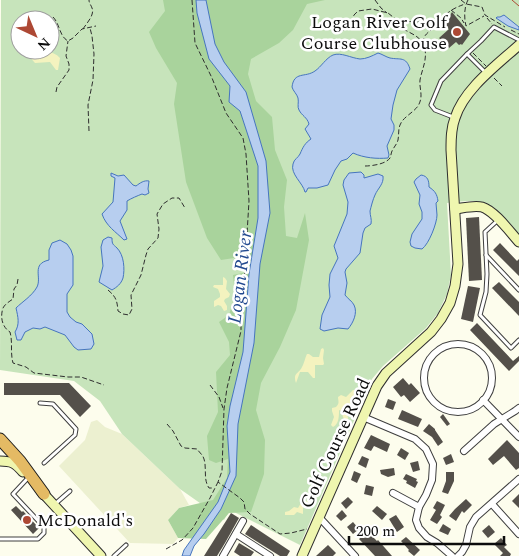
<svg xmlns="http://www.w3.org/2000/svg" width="519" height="556" font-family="Spectral,serif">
<rect width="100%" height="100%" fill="#fdfded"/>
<!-- farmland -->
<polygon fill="#ecf0d0" points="97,420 105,427 122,434 180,489 189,505 179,508 168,520 178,538 173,544 130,543 59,466 85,440 91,422"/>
<!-- green -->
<path fill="#c7e4bb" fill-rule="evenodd" d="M 1,0 L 519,0 L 519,235 C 509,224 498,207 483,203 C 472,199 458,202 447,203 L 451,275 L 447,294 L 438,313 L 426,328 L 383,366 L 372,379 L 300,545 L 230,510 L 224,520 L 180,489 L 122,434 L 100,401 L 74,381 L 0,370 ZM 20,20 L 50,20 L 50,50 L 20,50 Z"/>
<!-- forest -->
<polygon fill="#a9d39c" points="163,0 325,0 307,4 293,30 279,43 251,59 248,74 256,101 272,117 275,150 287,180 284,207 286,236 297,238 305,213 309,240 296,310 280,347 261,383 256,410 265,440 264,474 251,512 229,513 206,539 178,538 168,520 179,508 213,500 227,478 228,459 216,463 209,460 207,436 218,412 216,372 230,355 229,342 219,322 229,315 235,295 233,275 247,272 234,258 221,260 207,238 186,182 174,104 177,83 156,48 149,32 165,11"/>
<!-- sand -->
<g fill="#f4f3bf">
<path d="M 30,50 C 40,50 53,50 60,58 L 58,70 L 56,70 L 50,62 L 35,63 L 28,55 L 28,52 Z"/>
<polygon points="223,277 225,278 227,281 226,289 230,294 229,297 225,299 224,301 227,306 227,310 224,311 221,306 218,305 214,307 214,301 220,297 220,294 218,289 213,287 214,285 223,285"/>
<path d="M 323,348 L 324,350 L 323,358 L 324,364 L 323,365 L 315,365 L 315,378 L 313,378 L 308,372 L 300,372 L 296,383 C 293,372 298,375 302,367 C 304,364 305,358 307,354 L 309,354 L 313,357 L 319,357 L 321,349 Z"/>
<path d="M 353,390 L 355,390 L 357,394 L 354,400 L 352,409 L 346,404 L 345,404 L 348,418 L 348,421 L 346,422 L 343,417 L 341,411 L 339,410 C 339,416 339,424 333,427 L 331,425 L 334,417 L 332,411 L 332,408 L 336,407 C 340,403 338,401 338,397 L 341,395 L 346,397 Z"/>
<polygon points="307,501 311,501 311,503 309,505 306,505 303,507 303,514 297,512 294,515 285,515 285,512 289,511 294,507 298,508 301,503"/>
</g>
<!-- water -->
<g fill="#b7ceef" stroke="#4675be">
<polygon points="196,0 206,0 215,44 224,62 246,92 266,161 270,213 260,264 254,343 238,424 236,476 221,509 204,534 194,546 190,556 182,556 184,550 218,502 230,472 227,426 230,406 243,352 249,274 258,218 258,166 240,111 229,102 230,86 209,59 197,13"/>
<polygon points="504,15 519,27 519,30 508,26 496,18 497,17 500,17"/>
<path d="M 378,53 C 382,54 386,57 390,58 C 400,60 406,56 410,69 L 397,90 L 393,105 L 391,119 L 394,125 L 394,130 L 387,146 L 389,155 L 388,158 C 377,159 364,158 353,153 L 347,159 L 341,161 L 335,170 L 328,185 L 317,188 L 308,188 L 306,192 L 305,192 C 303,183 290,174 293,164 C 294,159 298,158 300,154 C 303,147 305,143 311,139 L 305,129 L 309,124 C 307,117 302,116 299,110 C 297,107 299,102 298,98 C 297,94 293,91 292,87 C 294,71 305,78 315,71 C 321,67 326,58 333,55 C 341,52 351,58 360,59 C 366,59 372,56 378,53 Z"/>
<path d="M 361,172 L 364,175 L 364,178 L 378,174 L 383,176 C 384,184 378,188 375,195 C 373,199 371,207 370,211 C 370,216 372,219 371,224 L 365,228 L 363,233 L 360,253 L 346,269 L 345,272 L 347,283 L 345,295 C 348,299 352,301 354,305 C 358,313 353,323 348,329 L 338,328 L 324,331 L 320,329 L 322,315 L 330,297 L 329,285 L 330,274 L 338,258 L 334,246 L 347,214 L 348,202 L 343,185 L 344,180 L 349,173 Z"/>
<path d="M 111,173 L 118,176 L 124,175 L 133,185 L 136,186 C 140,183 144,180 149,181 L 148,189 L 149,193 L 145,195 L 142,194 C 137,196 132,198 127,201 L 127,210 L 120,221 L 127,239 L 124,240 C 116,232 106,226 102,214 L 113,202 L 115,178 L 111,176 Z"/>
<path d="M 421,175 C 428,176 429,181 429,187 C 435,191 437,194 438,201 L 436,203 C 436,207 437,211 437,215 C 437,223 429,244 422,249 L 415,248 L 411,246 L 410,242 L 412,234 L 422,219 L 422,212 L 419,204 L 420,195 L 414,182 L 416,179 Z"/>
<path d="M 108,237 L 112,238 C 112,245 113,244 117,248 C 124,255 125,269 123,278 C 121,284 117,287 112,290 L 99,282 L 103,266 L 101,247 L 103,240 Z"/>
<path d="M 60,240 L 67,244 L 71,250 L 73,256 L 73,285 L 67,294 L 67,312 L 70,317 L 76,322 L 82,324 L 92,334 L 94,344 L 91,349 L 78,350 L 74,347 L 65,335 L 45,327 L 40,329 L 33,328 L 25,332 L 21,340 L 17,340 L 15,332 C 20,324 18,317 16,308 C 22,302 32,296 37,287 C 42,277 31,264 49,260 L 49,250 L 52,243 Z"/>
</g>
<!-- building -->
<g fill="#54504a">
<polygon points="452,12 470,34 462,45 461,44 459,45 456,42 449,48 439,38 449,29 440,24 444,20 446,22"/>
<polygon points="479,217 482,280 469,281 466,218"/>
<polygon points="500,243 517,261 519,259 519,276 493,250"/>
<polygon points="499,282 519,302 519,316 492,288"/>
<polygon points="468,286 480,288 473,322 461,319"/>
<polygon points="477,323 513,361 519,356 519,361 509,371 470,330"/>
<polygon points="403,378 409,385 411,383 420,393 410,402 404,395 401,397 393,387"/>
<polygon points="4,383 69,383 91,406 80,417 60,395 4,395"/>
<polygon points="388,399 396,402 393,410 385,407"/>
<polygon points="402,410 422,419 418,427 398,419"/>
<polygon points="443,414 450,424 447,426 440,417"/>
<polygon points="429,424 435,429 435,430 443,442 438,446 432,437 423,431"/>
<polygon points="371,435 390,444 387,452 374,446 371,451 364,448"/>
<polygon points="507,440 519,453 519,468 516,470 504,456 493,465 488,459"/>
<polygon points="401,448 409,453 405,460 397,455"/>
<polygon points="451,454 454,462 446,465 443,458"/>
<polygon points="362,456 369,459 366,468 358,464"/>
<polygon points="418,461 420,470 413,472 410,463"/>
<polygon points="394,468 395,475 388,477 381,474 380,470"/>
<polygon points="354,471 361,474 357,483 351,480"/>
<polygon points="446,472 454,472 454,481 448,494 442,492 446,481"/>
<polygon points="406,474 417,479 416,481 418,482 415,488 406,483 407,481 403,479"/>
<polygon points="366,485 374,487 372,496 364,494"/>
<polygon points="519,494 519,508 512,501"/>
<polygon points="348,497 353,502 346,509 341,503"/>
<polygon points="466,499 472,505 464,513 462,511 456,521 449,516 455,509"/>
<polygon points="437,501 445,505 440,515 442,517 437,524 430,520 436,510 433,508"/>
<polygon points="16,506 22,512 23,511 39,528 33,534 11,510"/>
<polygon points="377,506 387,514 382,520 372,511"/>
<polygon points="342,510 347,516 341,521 336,516"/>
<polygon points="231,513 239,518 225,543 217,556 204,556"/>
<polygon points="396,515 404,527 397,532 389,519"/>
<polygon points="353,522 359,529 353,534 347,527"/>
<polygon points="443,524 451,529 448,535 439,531"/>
<polygon points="251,525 290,551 287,556 280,556 245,534"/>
<polygon points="489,525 495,532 488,538 482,531"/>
<polygon points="370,534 377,541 378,540 392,556 375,556 359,539 364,535 366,537"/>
<polygon points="406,537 420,550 414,556 408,551 409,550 401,541"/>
<polygon points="501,538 507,545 504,547 511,554 510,556 500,556 503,553 494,544"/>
<polygon points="239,543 254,552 251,556 240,556 234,552"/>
<polygon points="328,545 336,553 333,556 316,556"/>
</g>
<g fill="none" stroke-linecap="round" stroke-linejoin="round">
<!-- lane casing -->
<g stroke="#3f3f3f" stroke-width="5">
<g id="lane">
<polyline points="467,54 485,72"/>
<polyline points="453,117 435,110 431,105 441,81 467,54 481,41 494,27 519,40"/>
<polyline points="497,221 485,232 487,274 486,292 480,315 511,348 519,340"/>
<polyline points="486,255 519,290"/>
<polyline points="40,403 53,404 76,429 75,435 44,463"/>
<polyline points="55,504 70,491"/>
<polyline points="0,539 38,539 44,533 44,527 13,494 28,478"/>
<polyline points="114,556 126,545"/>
</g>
</g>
<!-- street casing -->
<g stroke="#3f3f3f" stroke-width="8">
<g id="street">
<circle cx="458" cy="378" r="34"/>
<polyline points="483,400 519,437"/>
<polyline points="363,417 415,439 426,449 433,464 432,480 426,495 419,507 416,520 419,528 427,537 437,543 452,556"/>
<polyline points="464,451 494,424 515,411 519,408"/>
<polyline points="393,493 419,507"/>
<polyline points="492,504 519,534"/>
<polyline points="319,517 355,556"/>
<polyline points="236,534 270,556"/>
<polyline points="223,556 243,521"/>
<polyline points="458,556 462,552 466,545 470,527 476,517 519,479"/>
</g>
</g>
<!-- secondary casing -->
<g stroke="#2e2e2e" stroke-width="11">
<g id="secondary">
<path d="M 455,209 C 463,208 474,205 482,207 C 495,211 510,232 519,242"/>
<path d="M 0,461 C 12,461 15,463 23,472"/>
<polyline points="41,491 101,556"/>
<path d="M 302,556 L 377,386 L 386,373 L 431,332 L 441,319 L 450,303 L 455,286 L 458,264 L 451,150 C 451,139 451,128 455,118 C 464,89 497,65 519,45"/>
</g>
</g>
<!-- highway casing -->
<g stroke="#1d1d1d" stroke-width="13">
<polyline id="highway" points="0,439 20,461 44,494"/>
</g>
<!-- path -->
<g stroke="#2e2e2e" stroke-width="1" stroke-dasharray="5 2.5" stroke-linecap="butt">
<polyline points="192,0 195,43 212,78 226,113 243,138 246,154 249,201 244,284 241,313 241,331 227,388 224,409 222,471 218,482 240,498 244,502 245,509 250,514 280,534 291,533 307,529"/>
<polyline points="375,0 381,8 387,13"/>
<polyline points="461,0 466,4 482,7 485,15 505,27"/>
<path d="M 468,0 C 464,7 464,18 466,26 L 484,16"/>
<polyline points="451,10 461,18 464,23"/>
<path d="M 53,17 C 60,24 59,36 68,41 L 73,38 L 82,29 L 96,26"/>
<polyline points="487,18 492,24"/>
<path d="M 83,29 C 86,24 95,15 92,8 C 91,5 89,3 89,0"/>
<polyline points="511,30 519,34"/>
<polyline points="340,31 349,28 354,15 358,11 372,9 388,13 398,21 420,22 427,25 433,29"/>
<path d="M 423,43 C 423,35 428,33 433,28 C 445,15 448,10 465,4"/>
<polyline points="473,53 486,66"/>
<polyline points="494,78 502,86"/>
<polyline points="56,92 57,87 69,70 69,64 66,56 68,41"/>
<polyline points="89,131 88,105 93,80 94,54 92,36 90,28"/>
<path d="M 365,166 C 372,166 386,164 390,158 C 391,156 391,153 392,151 C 394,147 397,144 398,140 C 399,135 398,130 400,125 C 403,117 413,113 418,106 C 424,96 419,89 420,80 C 422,69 427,61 425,49 C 420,30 401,35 394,18"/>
<path d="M 18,279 L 17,285 L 14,289 L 13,299 C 10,301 5,304 3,308 C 0,317 2,327 10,332 C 13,343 10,352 13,363 L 26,367 L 34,373 L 68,377 L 81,377 L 104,385"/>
<path d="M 108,290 C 116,297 117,300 118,311 L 123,314 L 129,315 L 132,309 L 131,295 L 141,275 L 146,255 L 148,249 L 158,238 L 159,229 L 157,214 L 163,204 L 172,198 L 179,198 L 185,208"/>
<polyline points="210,385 219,397 223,408"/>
<path d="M 167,424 L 173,431 L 181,446 L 185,448 L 197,449 C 199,452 203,455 204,459 C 207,469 203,479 209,488 L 214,488"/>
<polyline points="166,549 182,540 193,528 210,498 218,482"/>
</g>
<!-- lane -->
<use href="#lane" stroke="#fff" stroke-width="3"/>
<!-- street -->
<use href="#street" stroke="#fff" stroke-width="6"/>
<!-- secondary -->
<use href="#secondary" stroke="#eff6af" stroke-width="9"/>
<!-- highway -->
<use href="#highway" stroke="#e4ba64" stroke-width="11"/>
<!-- rail -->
<polyline stroke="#ad4834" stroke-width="1" points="512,0 519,6"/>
</g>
<!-- markers -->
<g fill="#ad4834" stroke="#fff" stroke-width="2">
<circle cx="457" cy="32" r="5"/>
<circle cx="27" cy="520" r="5"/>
</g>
<g text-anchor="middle" stroke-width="5" stroke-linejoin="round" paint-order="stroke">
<!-- poi labels -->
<g font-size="18" fill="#0c0c0c" stroke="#fff" text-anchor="end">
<text x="447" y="28">Logan River Golf<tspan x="447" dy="21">Course Clubhouse</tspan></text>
<text x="37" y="526" text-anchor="start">McDonald's</text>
</g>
<!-- street labels -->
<g font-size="18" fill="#0c0c0c" stroke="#fff">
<text transform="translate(335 443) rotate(-65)" y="6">Golf Course Road</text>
</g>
<!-- water labels -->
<g font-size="19" font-style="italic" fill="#234a90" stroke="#fff">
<text transform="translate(239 277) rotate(-83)" y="7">Logan River</text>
</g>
</g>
<!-- north arrow -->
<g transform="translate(35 35) rotate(136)"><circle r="24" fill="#ffffff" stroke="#9e9e9e"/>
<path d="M0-4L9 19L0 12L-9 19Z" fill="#ad4834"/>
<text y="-8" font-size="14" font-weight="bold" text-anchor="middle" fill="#0c0c0c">N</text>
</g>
<!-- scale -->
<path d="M349 536v8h155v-8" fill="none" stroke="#0c0c0c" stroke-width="2.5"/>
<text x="356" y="536" font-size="15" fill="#0c0c0c" stroke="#ffffff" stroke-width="4" paint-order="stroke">200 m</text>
</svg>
